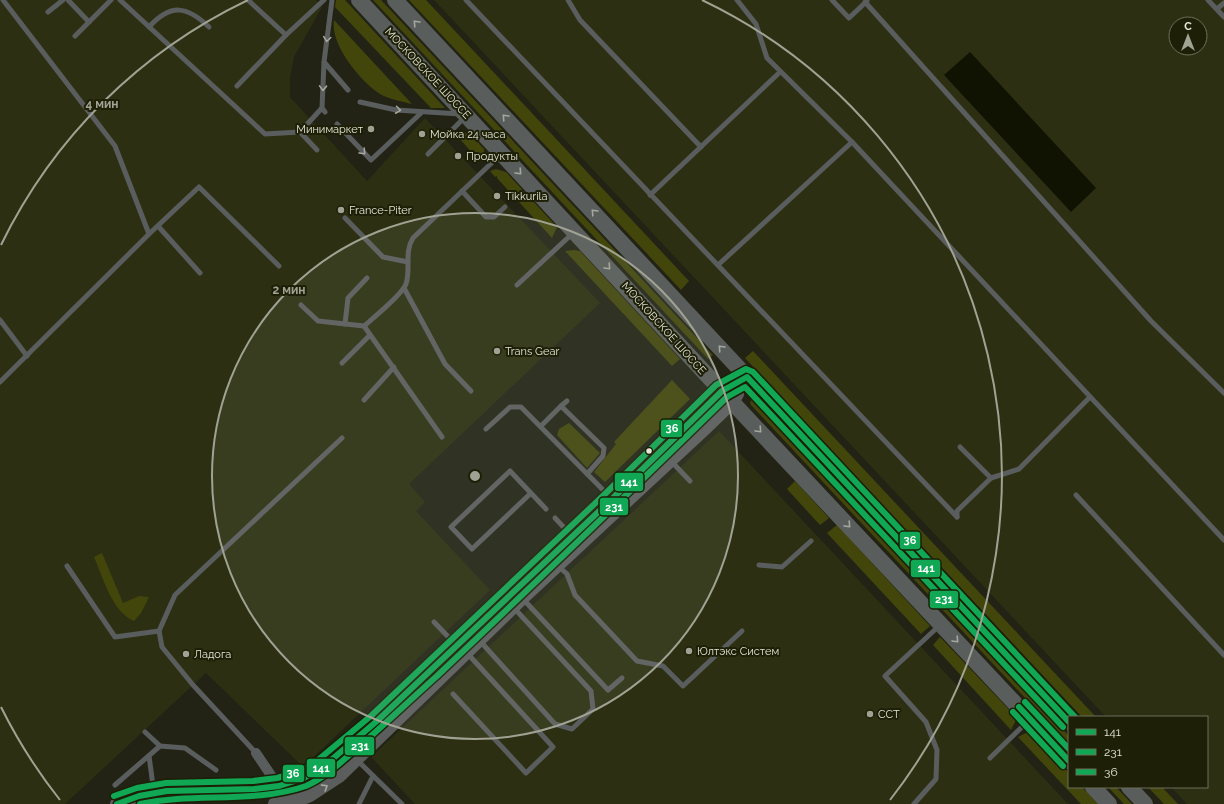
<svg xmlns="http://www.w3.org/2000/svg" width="1224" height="804" font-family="Raleway,sans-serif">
<rect width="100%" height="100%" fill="#222315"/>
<!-- built -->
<g fill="#2c2f11" fill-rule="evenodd">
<polygon points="0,0 316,0 322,7 294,57 290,77 290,97 367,181 425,118 600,303 409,484 425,502 416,511 490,590 305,765 300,764 206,673 65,804 0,804"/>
<path d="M 434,0 L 1224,0 L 1224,804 L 1187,804 L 1171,787 L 1207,787 L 1207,717 L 1106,717 ZM 1176,24 L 1200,24 L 1200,48 L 1176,48 Z"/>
<polygon points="719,431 1068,804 415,804 371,757"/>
</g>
<!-- green -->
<g fill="#42460b">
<polygon points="336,0 345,0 445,108 431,108 335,7"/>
<polygon points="373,0 381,0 713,355 708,359"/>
<polygon points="409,0 426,0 689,281 681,290"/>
<path d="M 334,20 L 412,104 C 400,101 387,99 377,92 C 359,79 330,44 334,20 Z"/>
<polygon points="462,132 469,133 484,149 485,158 483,161 479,160 456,135"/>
<polygon points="496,169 506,172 557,227 552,238 497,178 497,176 495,177 490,171"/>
<polygon points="574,250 580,251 680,359 672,366 565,251"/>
<polygon points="753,351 1096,717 1082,717 745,358"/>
<polygon points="672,380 690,399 605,482 594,472 616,444 614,442"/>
<polygon points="752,400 755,401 1069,736 1069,745 751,405 750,402"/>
<polygon points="569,423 600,453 587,468 557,435 559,429"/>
<polygon points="795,481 829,518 820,525 787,489"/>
<polygon points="837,525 930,626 921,634 827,533"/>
<path d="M 102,553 L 123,603 L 139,596 L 149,597 L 141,613 L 134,621 C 112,612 103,577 94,557 Z"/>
<polygon points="940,637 1017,718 1011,730 933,645"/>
<polygon points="1030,731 1069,773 1069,787 1082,787 1098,804 1081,804 1018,737"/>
<polygon points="1108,787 1116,787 1132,804 1124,804"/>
<polygon points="1148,787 1162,787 1178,804 1164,804"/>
</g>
<!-- water -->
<polygon fill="#111302" points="970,52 1096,188 1071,212 944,75"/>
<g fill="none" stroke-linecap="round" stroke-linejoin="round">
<!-- lane -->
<g stroke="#5a5d5d" stroke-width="5">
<polyline points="3,0 115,146 149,234 199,187 279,266"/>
<polyline points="68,0 89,22"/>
<polyline points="120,0 265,134 300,132"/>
<polyline points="248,0 286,35"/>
<polyline points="332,0 324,62 348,90"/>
<polyline points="466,0 957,517"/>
<polyline points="568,0 580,20 701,147"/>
<polyline points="737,0 756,24 767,58 852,142 1224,540"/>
<polyline points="832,0 849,18 867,1"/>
<polyline points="1208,0 1224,17"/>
<polyline points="865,2 1151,321 1224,393"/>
<polyline points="1217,9 1224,3"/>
<polyline points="48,12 63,0"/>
<path d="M 149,27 C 171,3 187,6 209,27"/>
<polyline points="75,36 111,0"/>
<polyline points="324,62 322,108 325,112"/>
<polyline points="237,86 286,35 324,0"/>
<polyline points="360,102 396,110 460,114"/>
<polyline points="337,124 371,160 421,113"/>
<polyline points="317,150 300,132 322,108"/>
<polyline points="428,154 465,117"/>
<polyline points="462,191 486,217 494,217 505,207"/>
<polyline points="650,195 780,72"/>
<polyline points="345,218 383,257 408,262"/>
<polyline points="158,226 200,273"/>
<polyline points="718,265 852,142"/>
<polyline points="517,285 573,233"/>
<polyline points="404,288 445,364 471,391"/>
<path d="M 301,305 L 318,321 L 364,326 C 373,318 403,294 406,284 C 411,269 404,252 413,238 L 500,155"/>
<polyline points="0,320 27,356"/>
<polyline points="345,324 348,298 367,278"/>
<polyline points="364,326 442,437"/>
<polyline points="342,363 370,335"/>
<polyline points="0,382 149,234"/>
<polyline points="364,400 394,367"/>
<polyline points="561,406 567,401"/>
<polyline points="541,426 561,406 604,448 603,456 587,474"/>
<polyline points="486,429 510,407 521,407 612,499"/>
<polyline points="960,447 991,478"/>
<polyline points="671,461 690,481"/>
<polyline points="531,493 472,549 451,527 510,471 546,509"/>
<polyline points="1076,495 1224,655"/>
<polyline points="957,517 957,511 991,478 1019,469 1090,397"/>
<polyline points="555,518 571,535"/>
<polyline points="759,565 782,567 811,541"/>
<polyline points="67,566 115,637 159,631"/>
<polyline points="558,566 567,574 575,595 637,661 663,666 683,686 742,631"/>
<polyline points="523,599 608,690 622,678"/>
<polyline points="434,622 456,645"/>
<polyline points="480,641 555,724 572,729 593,709 591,691 514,608"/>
<polyline points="453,694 526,773 553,747 467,653"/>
<polyline points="160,746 185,748 216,770"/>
<polyline points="256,753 193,685 162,647 159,631 175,595 342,438"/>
<polyline points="149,756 154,793"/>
<polyline points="990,758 1028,721"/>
<polyline points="357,760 402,804"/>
<polyline points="115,785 160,746 145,732"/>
<polyline points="359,804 373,776"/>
<polyline points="914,804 936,779 937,750 926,722 885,676 939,626"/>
</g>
<!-- street -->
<polyline stroke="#5a5d5d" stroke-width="10" points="256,753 289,802"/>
<!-- secondary -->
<g stroke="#5c5e5e" stroke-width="14">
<polyline points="117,804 139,796 167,791 254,789 279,786 304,778 323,767 377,721 612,499 722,391 747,377"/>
<polyline points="275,804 300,799 310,795 339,776 522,598 705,428 732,402 737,394"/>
</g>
<!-- primary -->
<g stroke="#595d5b" stroke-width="16">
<polyline points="359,0 732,402 1069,761"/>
<polyline points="395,0 1069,722"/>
<polyline points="1093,787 1109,804"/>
<polyline points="1129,787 1145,804"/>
</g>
<!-- bus-1 casing -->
<g stroke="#1d1f06" stroke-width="9">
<g id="bus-1">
<polyline points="1019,707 1069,761"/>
<polyline points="117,804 139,796 167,791 254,789 279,786 304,778 323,767 377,721 612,499 722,391 747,377 1069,722"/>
</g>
</g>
<!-- bus-2 casing -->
<g stroke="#1d1f06" stroke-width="9">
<g id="bus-2">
<polyline points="1013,712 1063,766"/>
<path d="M 140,804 C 195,792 254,804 306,786 C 324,778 339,764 354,751 C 382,727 409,701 437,676 C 534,584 631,491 727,397 L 745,387 L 1063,727"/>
</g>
</g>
<!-- bus-3 casing -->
<g stroke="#1d1f06" stroke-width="9">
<g id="bus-3">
<polyline points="1025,702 1069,749"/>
<polyline points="114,796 137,788 166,783 253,781 277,778 301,771 318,760 372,715 606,493 716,385 746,369 753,372 1075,717"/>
</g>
</g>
<!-- bus-1 -->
<use href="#bus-1" stroke="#10a855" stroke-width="6"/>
<!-- bus-2 -->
<use href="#bus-2" stroke="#10a855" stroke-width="6"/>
<!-- bus-3 -->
<use href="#bus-3" stroke="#10a855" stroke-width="6"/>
</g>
<!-- one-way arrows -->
<defs><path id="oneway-chevron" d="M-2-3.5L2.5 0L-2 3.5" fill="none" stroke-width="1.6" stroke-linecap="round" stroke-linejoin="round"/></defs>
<g stroke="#a5a89f">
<use href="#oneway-chevron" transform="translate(416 23) rotate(-133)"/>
<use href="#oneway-chevron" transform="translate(505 117) rotate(-133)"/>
<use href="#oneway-chevron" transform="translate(519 172) rotate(47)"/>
<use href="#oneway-chevron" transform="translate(594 212) rotate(-133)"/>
<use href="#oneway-chevron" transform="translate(608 267) rotate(47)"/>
<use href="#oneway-chevron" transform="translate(721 348) rotate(-133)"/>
<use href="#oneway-chevron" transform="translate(759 430) rotate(47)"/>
<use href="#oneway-chevron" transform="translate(848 525) rotate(47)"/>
<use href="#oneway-chevron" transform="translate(956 640) rotate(47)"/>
</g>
<g stroke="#a6a8a0">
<use href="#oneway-chevron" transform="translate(327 39) rotate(98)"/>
<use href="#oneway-chevron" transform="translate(323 88) rotate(92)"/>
<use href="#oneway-chevron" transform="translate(398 110) rotate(8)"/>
<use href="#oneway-chevron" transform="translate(363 152) rotate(47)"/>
</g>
<use stroke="#a7a9a1" href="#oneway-chevron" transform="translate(325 787) rotate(-32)"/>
<!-- distance rings -->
<circle cx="475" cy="476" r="263" fill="#a0a293" fill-opacity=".12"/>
<g fill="none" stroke="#a0a293" stroke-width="2">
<circle cx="475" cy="476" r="263"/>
<path d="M60 800A527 527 0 0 1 1 707M1 245A527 527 0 0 1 248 0M702 0A527 527 0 0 1 890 800"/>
</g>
<!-- markers -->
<g fill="#a0a293" stroke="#1d1f06" stroke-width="1.5">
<circle cx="371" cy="129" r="4"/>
<circle cx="422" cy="134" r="4"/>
<circle cx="458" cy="156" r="4"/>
<circle cx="497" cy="196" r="4"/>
<circle cx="341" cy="210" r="4"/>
<circle cx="497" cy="351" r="4"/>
<circle cx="689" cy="651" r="4"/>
<circle cx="186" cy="654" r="4"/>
<circle cx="870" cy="714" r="4"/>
</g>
<circle fill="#e4e6d7" stroke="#1d1f06" stroke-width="1.5" cx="649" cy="451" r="3.5"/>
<g text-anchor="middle" stroke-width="4" stroke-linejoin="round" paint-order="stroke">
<!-- street labels -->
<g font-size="11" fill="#e4e6d7" stroke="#1d1f06">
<text transform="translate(428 73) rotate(47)" y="4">МОСКОВСКОЕ ШОССЕ</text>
<text transform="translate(664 328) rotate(48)" y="4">МОСКОВСКОЕ ШОССЕ</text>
</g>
<!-- poi labels -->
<g font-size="11" fill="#e4e6d7" stroke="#1d1f06" text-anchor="start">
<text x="363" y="133" text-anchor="end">Минимаркет</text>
<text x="430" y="138">Мойка 24 часа</text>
<text x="466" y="160">Продукты</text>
<text x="505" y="200">Tikkurila</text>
<text x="349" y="214">France-Piter</text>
<text x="505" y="355">Trans Gear</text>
<text x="697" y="655">Юлтэкс Систем</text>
<text x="194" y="658">Ладога</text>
<text x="878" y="718">ССТ</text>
</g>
</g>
<circle cx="475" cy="476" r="6" fill="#a0a293" stroke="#1d1f06" stroke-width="2"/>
<g font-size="12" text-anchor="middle" font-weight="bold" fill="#a0a293" stroke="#1d1f06" stroke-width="4" stroke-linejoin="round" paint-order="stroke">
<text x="102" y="108">4 мин</text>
<text x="289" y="294">2 мин</text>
</g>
<g stroke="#1d1f06" stroke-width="1.5">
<rect x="660" y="419" width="23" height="19" rx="4" fill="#10a855"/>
<rect x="614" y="472" width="30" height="20" rx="4" fill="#10a855"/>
<rect x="599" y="497" width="30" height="19" rx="4" fill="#10a855"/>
<rect x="899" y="531" width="22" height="19" rx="4" fill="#10a855"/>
<rect x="910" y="559" width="31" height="19" rx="4" fill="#10a855"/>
<rect x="929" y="590" width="30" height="19" rx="4" fill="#10a855"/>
<rect x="344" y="736" width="31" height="20" rx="4" fill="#10a855"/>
<rect x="306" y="758" width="30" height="20" rx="4" fill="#10a855"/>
<rect x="282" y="764" width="23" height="19" rx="4" fill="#10a855"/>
</g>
<g font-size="11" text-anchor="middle" font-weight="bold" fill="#fff">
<text x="672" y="432">36</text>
<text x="629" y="486">141</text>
<text x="614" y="511">231</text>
<text x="910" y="544">36</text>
<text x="926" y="572">141</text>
<text x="944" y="603">231</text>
<text x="360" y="750">231</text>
<text x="321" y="772">141</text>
<text x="293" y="777">36</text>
</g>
<!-- legend -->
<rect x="1068" y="716" width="140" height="72" fill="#1d1f06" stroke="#6d6f5a"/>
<rect x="1076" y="729" width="20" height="6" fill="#10a855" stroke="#6d6f5a"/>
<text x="1104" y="736" font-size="12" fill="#e4e6d7">141</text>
<rect x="1076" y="749" width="20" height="6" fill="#10a855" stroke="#6d6f5a"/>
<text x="1104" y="756" font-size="12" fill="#e4e6d7">231</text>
<rect x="1076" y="769" width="20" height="6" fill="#10a855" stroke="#6d6f5a"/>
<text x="1104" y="776" font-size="12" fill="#e4e6d7">36</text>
<!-- north arrow -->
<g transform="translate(1188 36)"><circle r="19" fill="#1d1f06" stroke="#6d6f5a"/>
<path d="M0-3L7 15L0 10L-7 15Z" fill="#a0a293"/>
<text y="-6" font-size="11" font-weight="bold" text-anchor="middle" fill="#e4e6d7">С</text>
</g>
</svg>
